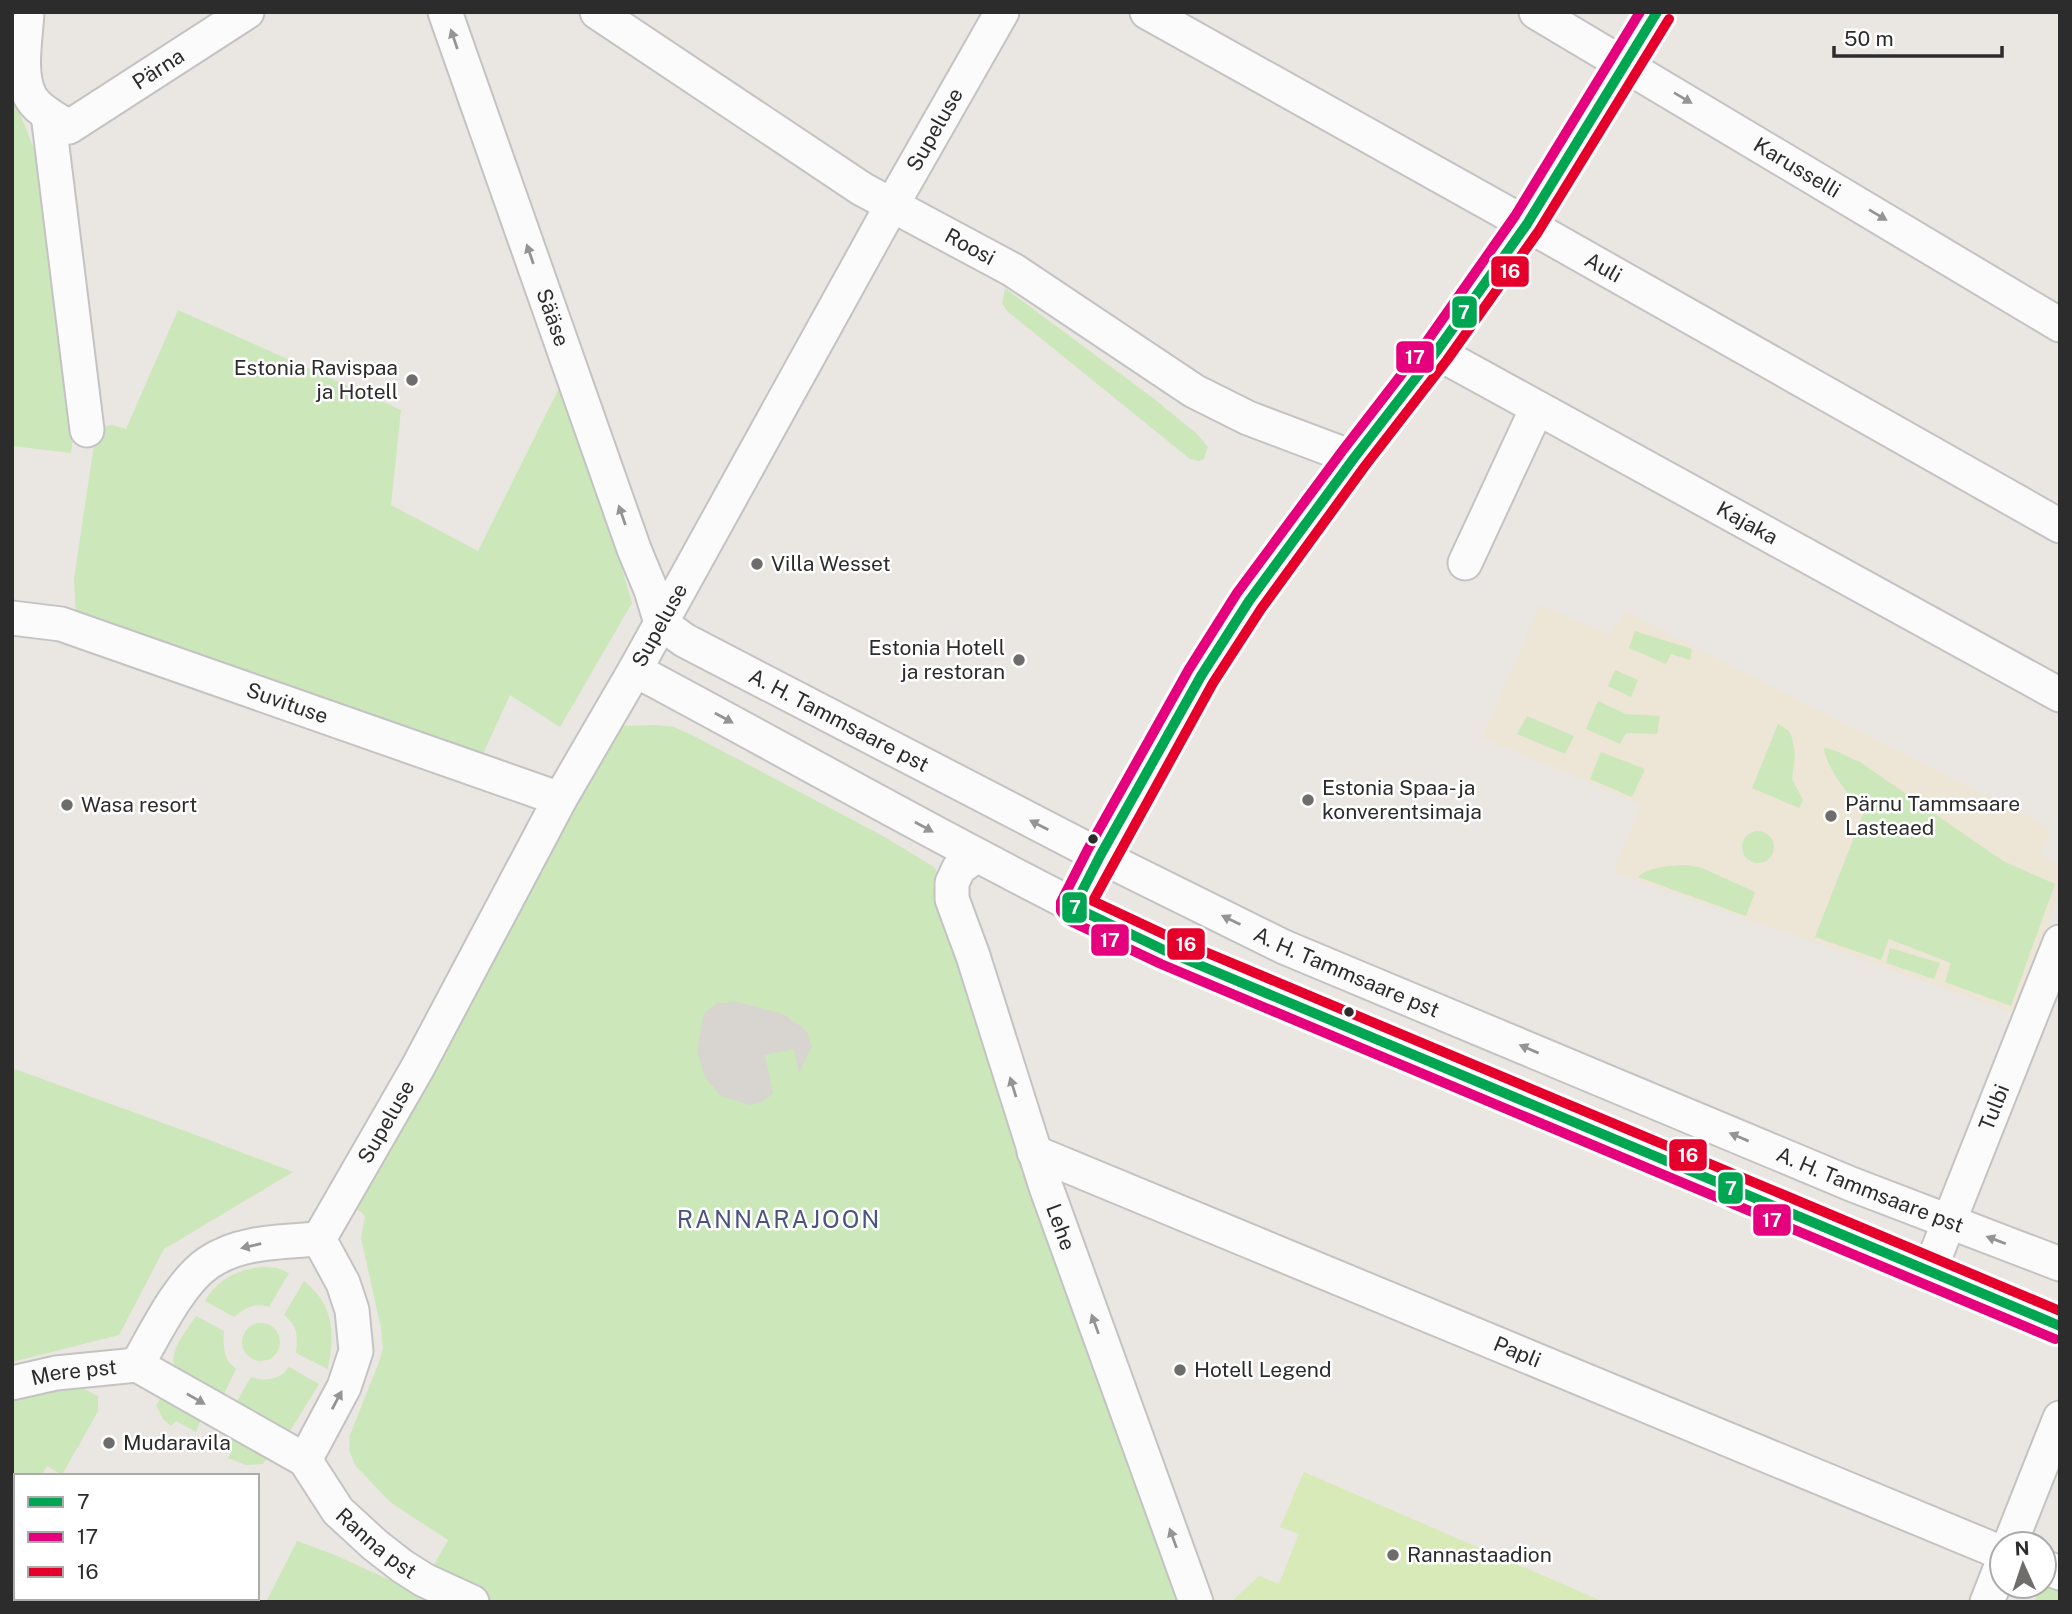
<svg xmlns="http://www.w3.org/2000/svg" width="2072" height="1614" font-family="'Public Sans',sans-serif">
<rect width="100%" height="100%" fill="#eae6e2"/>
<!-- education -->
<polygon fill="#ede5d6" points="1540,605 1611,634 1624,611 2050,828 2041,855 2060,865 2060,892 2014,1013 1613,872 1641,804 1482,738"/>
<!-- green -->
<g fill="#cce7ba">
<polygon points="12,54 15,101 45,177 76,416 71,453 12,446"/>
<polygon points="1005,288 1153,398 1197,434 1208,447 1204,459 1199,461 1190,459 1007,311 1002,303"/>
<polygon points="178,310 401,410 391,505 478,551 565,376 632,603 560,727 510,695 481,758 76,617 74,579 95,438 103,426 112,425 126,429"/>
<polygon points="1635,631 1692,649 1690,660 1671,654 1666,664 1629,648"/>
<polygon points="1615,670 1638,680 1631,697 1608,686"/>
<polygon points="1598,701 1626,714 1660,716 1657,734 1626,733 1620,744 1586,729"/>
<polygon points="1527,716 1574,736 1565,754 1517,734"/>
<polygon points="1778,724 1789,731 1792,738 1795,755 1792,779 1803,800 1799,808 1752,788"/>
<polygon points="657,725 674,727 692,735 883,836 934,867 942,880 1182,1602 266,1602 297,1541 335,1555 418,1593 448,1540 390,1502 355,1465 349,1450 350,1435 379,1362 383,1348 381,1328 361,1238 365,1216 352,1204 619,726"/>
<path d="M 1824,748 C 1837,749 1848,758 1860,762 L 2003,861 L 2055,884 L 2011,1006 L 1945,982 L 1951,963 L 1889,939 L 1881,960 L 1815,937 L 1863,814 C 1852,798 1825,767 1824,748 Z"/>
<polygon points="1601,752 1645,769 1632,797 1590,779"/>
<circle cx="1758" cy="847" r="16"/>
<path d="M 1687,865 L 1702,868 L 1755,892 L 1746,916 L 1638,877 C 1650,866 1671,866 1687,865 Z"/>
<polygon points="1890,948 1940,963 1934,979 1886,963"/>
<polygon points="12,1068 196,1135 293,1172 164,1249 119,1335 12,1362"/>
<path d="M 263,1267 L 277,1268 L 289,1273 L 269,1307 C 256,1302 244,1308 234,1317 L 205,1301 C 218,1279 238,1269 263,1267 Z"/>
<path d="M 304,1281 C 334,1305 335,1333 328,1369 L 296,1353 C 298,1336 298,1326 284,1315 Z"/>
<path d="M 196,1316 L 224,1331 C 223,1346 223,1359 236,1369 L 224,1394 L 175,1367 C 168,1351 187,1330 196,1316 Z"/>
<circle cx="261" cy="1342" r="19"/>
<path d="M 289,1367 L 319,1384 L 290,1431 L 237,1401 L 251,1377 C 265,1382 280,1380 289,1367 Z"/>
<polygon points="59,1386 78,1386 98,1396 98,1411 62,1475 47,1466 41,1476 16,1476 16,1484 12,1491 12,1398"/>
<polygon points="161,1398 201,1420 196,1432 176,1421 171,1426 163,1419 156,1405"/>
<polygon points="225,1434 262,1455 267,1459 263,1464 246,1465 228,1458 231,1452 220,1446"/>
<polygon points="2044,1582 2060,1588 2060,1602 2034,1602 2040,1586 2044,1586"/>
</g>
<!-- pitch -->
<polygon fill="#d8eab7" points="1304,1472 1604,1602 1231,1602 1259,1576 1279,1584 1299,1534 1280,1527"/>
<!-- plaza -->
<polygon fill="#d8d4d0" points="738,1002 783,1014 806,1030 812,1046 799,1073 794,1049 765,1055 773,1094 762,1102 750,1105 721,1096 705,1077 697,1051 704,1013 717,1003"/>
<g fill="none" stroke-linecap="round" stroke-linejoin="round">
<!-- minor casing -->
<g stroke="#c4c3c3" stroke-width="37">
<g id="minor">
<path id="s1" d="M 27,12 C 26,37 18,72 30,96 C 37,110 56,119 69,127 L 247,12"/>
<path id="s2" d="M 445,12 L 634,549 L 651,590 L 661,623"/>
<path id="s3" d="M 597,12 L 862,189 L 1013,270 L 1194,391 L 1248,418 L 1354,458"/>
<path id="s4" d="M 1147,12 L 1512,216 L 2060,526"/>
<path id="s5" d="M 1536,12 L 2060,325"/>
<polyline points="48,114 87,430"/>
<path id="s6" d="M 1436,352 L 2060,695"/>
<polyline points="1465,563 1537,408"/>
<path id="s7" d="M 12,618 L 61,624 L 560,799"/>
<path id="s8" d="M 661,623 L 684,640 L 1100,856 L 1284,947 L 1851,1184 L 2060,1264"/>
<path d="M 635,670 C 811,764 985,864 1166,951 L 2060,1326"/>
<polyline points="1163,742 1201,676 1249,601 1354,458 1436,352 1527,224 1657,12"/>
<path id="s9" d="M 976,856 L 959,868 L 952,883 L 952,899 L 973,956 L 1046,1187 L 1196,1602"/>
<polyline points="1074,907 1156,755"/>
<path id="s10" d="M 1034,1152 L 2002,1553"/>
<path id="s11" d="M 319,1239 L 418,1067 L 560,799 L 635,670 L 892,205 L 1002,12"/>
<path id="s12" d="M 1929,1272 L 2060,942"/>
<path id="s13" d="M 137,1365 L 305,1460 L 338,1511 L 375,1545 L 402,1566 L 424,1580 L 472,1602"/>
<path d="M 137,1365 C 155,1334 179,1283 208,1263 C 240,1241 282,1242 319,1239"/>
<path id="s14" d="M 12,1383 L 56,1373 L 137,1365"/>
<polyline points="305,1460 344,1387 356,1351 352,1310 343,1283 319,1239"/>
<polyline points="2010,1544 2060,1418"/>
<polyline points="2044,1567 2060,1573"/>
<polyline points="1987,1602 2002,1564"/>
</g>
</g>
<!-- minor -->
<use href="#minor" stroke="#fcfbfb" stroke-width="33"/>
<!-- bus-1 casing -->
<g stroke="#fff" stroke-width="16">
<polyline id="bus-1" points="1657,12 1527,224 1436,352 1354,458 1249,601 1201,676 1100,856 1074,907 1166,951 2060,1326"/>
</g>
<!-- bus-2 casing -->
<g stroke="#fff" stroke-width="16">
<polyline id="bus-2" points="1640,12 1515,216 1425,344 1343,450 1237,593 1189,669 1088,849 1061,902 1061,911 1068,920 1161,964 2055,1339"/>
</g>
<!-- bus-3 casing -->
<g stroke="#fff" stroke-width="16">
<polyline id="bus-3" points="1669,19 1538,232 1447,360 1365,466 1261,609 1213,683 1093,901 1172,938 2060,1311"/>
</g>
<!-- bus-1 -->
<use href="#bus-1" stroke="#00a651" stroke-width="10"/>
<!-- bus-2 -->
<use href="#bus-2" stroke="#e5007d" stroke-width="10"/>
<!-- bus-3 -->
<use href="#bus-3" stroke="#e4002b" stroke-width="10"/>
</g>
<!-- one-way arrows -->
<defs><path id="oneway-solid" d="M-6-.8H1V-3.2L6.5 0L1 3.2V.8H-6Z" transform="scale(1.75)"/></defs>
<g fill="#949494">
<use href="#oneway-solid" transform="translate(454 39) rotate(-109)"/>
<use href="#oneway-solid" transform="translate(1683 98) rotate(31)"/>
<use href="#oneway-solid" transform="translate(1878 215) rotate(31)"/>
<use href="#oneway-solid" transform="translate(530 254) rotate(-109)"/>
<use href="#oneway-solid" transform="translate(622 515) rotate(-109)"/>
<use href="#oneway-solid" transform="translate(724 718) rotate(29)"/>
<use href="#oneway-solid" transform="translate(1039 825) rotate(-153)"/>
<use href="#oneway-solid" transform="translate(924 827) rotate(29)"/>
<use href="#oneway-solid" transform="translate(1231 920) rotate(-154)"/>
<use href="#oneway-solid" transform="translate(1529 1049) rotate(-157)"/>
<use href="#oneway-solid" transform="translate(1013 1087) rotate(-107)"/>
<use href="#oneway-solid" transform="translate(1739 1137) rotate(-157)"/>
<use href="#oneway-solid" transform="translate(1996 1240) rotate(-159)"/>
<use href="#oneway-solid" transform="translate(251 1246) rotate(167)"/>
<use href="#oneway-solid" transform="translate(1095 1324) rotate(-110)"/>
<use href="#oneway-solid" transform="translate(196 1399) rotate(30)"/>
<use href="#oneway-solid" transform="translate(337 1400) rotate(-62)"/>
<use href="#oneway-solid" transform="translate(1173 1538) rotate(-110)"/>
</g>
<!-- markers -->
<g fill="#6e6d6c" stroke="#fff" stroke-width="2.5">
<circle cx="412" cy="380" r="7"/>
<circle cx="757" cy="564" r="7"/>
<circle cx="1019" cy="660" r="7"/>
<circle cx="1308" cy="800" r="7"/>
<circle cx="67" cy="805" r="7"/>
<circle cx="1831" cy="816" r="7"/>
<circle cx="1180" cy="1370" r="7"/>
<circle cx="109" cy="1443" r="7"/>
<circle cx="1393" cy="1555" r="7"/>
</g>
<g fill="#2c2c2c" stroke="#fff" stroke-width="2.5">
<circle cx="1093" cy="839" r="6"/>
<circle cx="1349" cy="1012" r="6"/>
</g>
<g text-anchor="middle" stroke-width="5" stroke-linejoin="round" paint-order="stroke">
<!-- street labels -->
<g font-size="21" fill="#2c2c2c" stroke="#fff">
<text dy="7" stroke="none"><textPath href="#s1" startOffset="242">Pärna</textPath></text>
<text dy="7" stroke="none"><textPath href="#s11" startOffset="1269">Supeluse</textPath></text>
<text dy="7" stroke="none"><textPath href="#s5" startOffset="304">Karusselli</textPath></text>
<text dy="7" stroke="none"><textPath href="#s3" startOffset="441">Roosi</textPath></text>
<text dy="7" stroke="none"><textPath href="#s4" startOffset="523">Auli</textPath></text>
<text dy="7" stroke="none"><textPath href="#s2" startOffset="324">Sääse</textPath></text>
<text dy="7" stroke="none"><textPath href="#s6" startOffset="355">Kajaka</textPath></text>
<text dy="7" stroke="none"><textPath href="#s11" startOffset="702">Supeluse</textPath></text>
<text dy="7" stroke="none"><textPath href="#s7" startOffset="289">Suvituse</textPath></text>
<text dy="7" stroke="none"><textPath href="#s8" startOffset="203">A. H. Tammsaare pst</textPath></text>
<text dy="7" stroke="none"><textPath href="#s8" startOffset="770">A. H. Tammsaare pst</textPath></text>
<text dy="7" stroke="none"><textPath href="#s12" startOffset="177">Tulbi</textPath></text>
<text dy="7" stroke="none"><textPath href="#s11" startOffset="135">Supeluse</textPath></text>
<text dy="7" stroke="none"><textPath href="#s8" startOffset="1337">A. H. Tammsaare pst</textPath></text>
<text dy="7" stroke="none"><textPath href="#s9" startOffset="399">Lehe</textPath></text>
<text dy="7" stroke="none"><textPath href="#s10" startOffset="523">Papli</textPath></text>
<text dy="7" stroke="none"><textPath href="#s14" startOffset="63">Mere pst</textPath></text>
<text dy="7" stroke="none"><textPath href="#s13" startOffset="304">Ranna pst</textPath></text>
</g>
<!-- poi labels -->
<g font-size="21" fill="#2c2c2c" stroke="#fff" text-anchor="start">
<text x="398" y="375" text-anchor="end">Estonia Ravispaa<tspan x="398" dy="24">ja Hotell</tspan></text>
<text x="771" y="571">Villa Wesset</text>
<text x="1005" y="655" text-anchor="end">Estonia Hotell<tspan x="1005" dy="24">ja restoran</tspan></text>
<text x="1322" y="795">Estonia Spaa- ja<tspan x="1322" dy="24">konverentsimaja</tspan></text>
<text x="1845" y="811">Pärnu Tammsaare<tspan x="1845" dy="24">Lasteaed</tspan></text>
<text x="81" y="812">Wasa resort</text>
<text x="1194" y="1377">Hotell Legend</text>
<text x="123" y="1450">Mudaravila</text>
<text x="1407" y="1562">Rannastaadion</text>
</g>
<!-- quarter labels -->
<g font-size="24" letter-spacing="2" fill="#4a547f" stroke="#fff">
<text x="779" y="1228">RANNARAJOON</text>
</g>
</g>
<g stroke="#fff" stroke-width="2.5">
<rect x="1490" y="255" width="40" height="33" rx="7" fill="#e4002b"/>
<rect x="1451" y="295" width="27" height="34" rx="7" fill="#00a651"/>
<rect x="1395" y="340" width="40" height="34" rx="7" fill="#e5007d"/>
<rect x="1061" y="891" width="27" height="33" rx="7" fill="#00a651"/>
<rect x="1090" y="923" width="40" height="34" rx="7" fill="#e5007d"/>
<rect x="1166" y="927" width="40" height="34" rx="7" fill="#e4002b"/>
<rect x="1668" y="1138" width="40" height="34" rx="7" fill="#e4002b"/>
<rect x="1717" y="1171" width="27" height="34" rx="7" fill="#00a651"/>
<rect x="1752" y="1203" width="40" height="34" rx="7" fill="#e5007d"/>
</g>
<g font-size="19" text-anchor="middle" font-weight="bold" fill="#fff">
<text x="1510" y="278">16</text>
<text x="1464" y="319">7</text>
<text x="1415" y="364">17</text>
<text x="1075" y="914">7</text>
<text x="1110" y="947">17</text>
<text x="1186" y="951">16</text>
<text x="1688" y="1162">16</text>
<text x="1731" y="1195">7</text>
<text x="1772" y="1227">17</text>
</g>
<!-- border -->
<rect width="2072" height="1614" fill="none" stroke="#2c2c2c" stroke-width="28"/>
<!-- legend -->
<rect x="14" y="1474" width="245" height="126" fill="#ffffff" stroke="#ababab" stroke-width="2"/>
<rect x="28" y="1497" width="35" height="10" fill="#00a651" stroke="#ababab" stroke-width="2"/>
<text x="77" y="1509" font-size="21" fill="#2c2c2c">7</text>
<rect x="28" y="1532" width="35" height="10" fill="#e5007d" stroke="#ababab" stroke-width="2"/>
<text x="77" y="1544" font-size="21" fill="#2c2c2c">17</text>
<rect x="28" y="1567" width="35" height="10" fill="#e4002b" stroke="#ababab" stroke-width="2"/>
<text x="77" y="1579" font-size="21" fill="#2c2c2c">16</text>
<!-- north arrow -->
<g transform="translate(2023 1565) rotate(357)"><circle r="33" fill="#ffffff" stroke="#ababab" stroke-width="2"/>
<path d="M0-5L12 26L0 18L-12 26Z" fill="#6e6d6c"/>
<text y="-10" font-size="19" font-weight="bold" text-anchor="middle" fill="#2c2c2c">N</text>
</g>
<!-- scale -->
<path d="M1834 46v10h168v-10" fill="none" stroke="#2c2c2c" stroke-width="3.5"/>
<text x="1844" y="46" font-size="21" fill="#2c2c2c" stroke="#ffffff" stroke-width="5" paint-order="stroke">50 m</text>
</svg>
